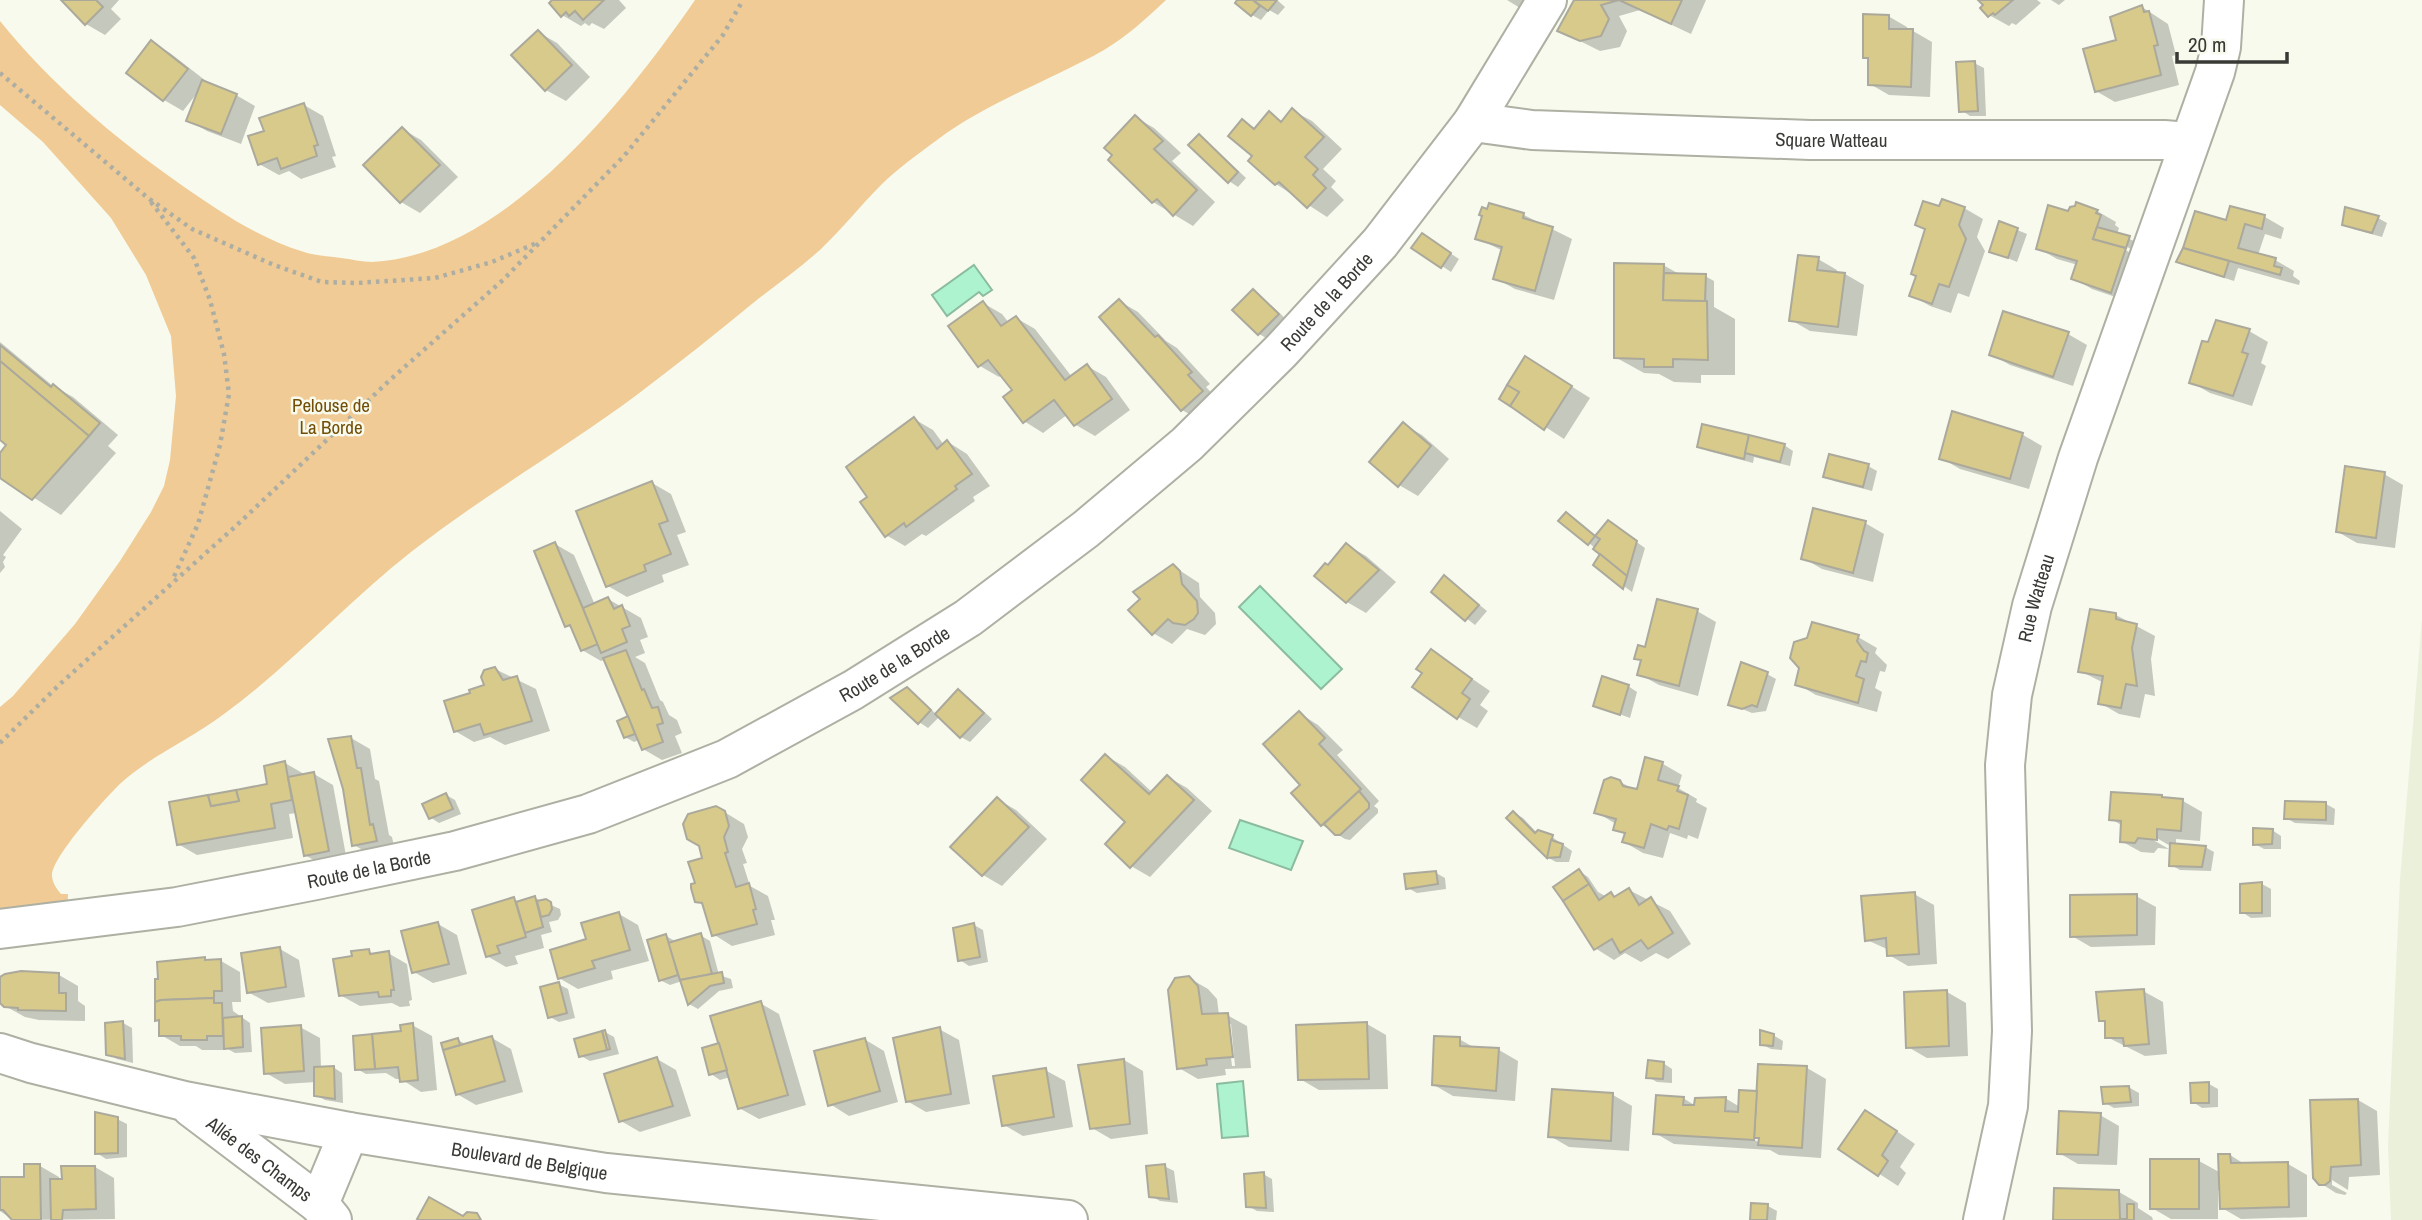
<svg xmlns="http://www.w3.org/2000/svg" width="2422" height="1220" font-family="'Archivo Narrow',sans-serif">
<rect width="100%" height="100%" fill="#f7faed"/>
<!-- built -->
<polygon fill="#ebf0db" points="2422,619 2422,1220 2391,1220 2388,1146 2400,880"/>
<!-- green -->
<path fill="#f0cb95" d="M 695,0 L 1166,0 C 1147,18 1126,37 1104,50 C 1049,81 988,102 937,140 C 918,154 897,169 881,185 C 860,206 842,229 821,249 C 801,267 779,283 758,299 C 719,331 679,363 638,394 C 564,449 484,495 411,552 C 346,603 291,665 224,714 C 191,739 152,755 121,783 C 107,796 52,857 52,875 C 52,882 56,888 61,894 L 68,894 L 67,920 L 0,929 L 0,707 L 13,696 L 75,624 L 120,561 L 151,512 L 164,486 L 170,460 L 176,396 L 171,336 L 146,275 L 111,218 L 43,142 L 0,105 L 0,21 C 51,84 113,137 180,184 C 219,211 258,238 304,252 C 316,256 329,256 341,258 C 351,259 362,262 372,262 C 503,256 627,99 695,0 Z"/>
<!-- water -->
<g fill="#aef3cf" stroke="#8bbca1" stroke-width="2">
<polygon points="974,265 992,290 983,296 979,292 947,316 932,295"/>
<polygon points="1260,586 1342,669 1321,689 1239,607"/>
<polygon points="1240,820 1303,841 1291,870 1229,848"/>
<polygon points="1243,1081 1248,1136 1222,1138 1217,1084"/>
</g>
<!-- shadow -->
<g fill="#0003" fill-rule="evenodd">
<polygon points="63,0 119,0 111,9 121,19 105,35 86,24"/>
<polygon points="554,0 619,0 626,8 604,29 592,23 589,26 585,23 581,26 562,15"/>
<polygon points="1240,0 1277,0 1285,7 1278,15 1269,10 1261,20 1252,15"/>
<polygon points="1507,0 1524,0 1520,8"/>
<polygon points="1576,0 1706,0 1691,34 1640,10 1619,16 1627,31 1620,47 1600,51 1560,31"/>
<polygon points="1980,0 2037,0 2041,3 2016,25 2012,23 2009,26 1989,15"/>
<polygon points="2051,0 2065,0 2059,5"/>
<polygon points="2142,7 2168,24 2176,55 2172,56 2179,85 2115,102 2096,91 2118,42"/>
<polygon points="1888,16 1907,27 1907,31 1913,31 1932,42 1930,97 1889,95 1870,84 1870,60 1865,57"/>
<polygon points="538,32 557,43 590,77 566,101 546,90 513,55"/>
<polygon points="151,42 170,53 206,81 205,83 236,95 255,106 241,144 207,131 188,120 198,92 183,111 164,100 129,72"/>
<polygon points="1974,63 1984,68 1986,116 1970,116 1961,110"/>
<polygon points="304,105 323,116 336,156 332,157 336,167 301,179 289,171 279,175 259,164 266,132"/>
<polygon points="1293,111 1312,121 1342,149 1323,169 1336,181 1331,187 1344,200 1327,217 1276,184 1254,156 1243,121 1256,129 1269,114 1283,122"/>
<polygon points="1135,117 1154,128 1181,153 1172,161 1215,202 1193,226 1153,202"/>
<polygon points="402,129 421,140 458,177 420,213 401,202"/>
<polygon points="1199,137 1208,142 1246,178 1238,187 1229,181"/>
<polygon points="1490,205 1524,215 1572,239 1554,300 1515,289 1495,278 1503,251 1477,238"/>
<polygon points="1940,208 1964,208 1983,219 1977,237 1985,251 1969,297 1958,293 1951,313 1930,306 1911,295 1918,276 1927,231 1917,225"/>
<polygon points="2097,211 2116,222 2115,225 2119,228 2117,234 2139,243 2136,252 2119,242 2117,245 2144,261 2130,302 2092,289 2073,278 2078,265 2057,259 2038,248 2069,213"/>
<polygon points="2265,217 2284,228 2281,239 2265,234 2258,255 2275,260 2294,271 2293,276 2300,281 2299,285 2238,268 2234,281 2187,266 2179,261 2191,251 2185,247 2227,222"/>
<polygon points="2378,218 2387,223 2382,237 2353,229 2344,224"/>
<polygon points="2000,223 2027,234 2017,262 1991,251"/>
<polygon points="1432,241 1459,259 1451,272 1442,266"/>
<polygon points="1818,259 1837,270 1837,273 1845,274 1864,285 1857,336 1810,331 1791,320"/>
<polygon points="1663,265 1681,275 1705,276 1714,281 1714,307 1735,319 1735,375 1701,375 1701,383 1674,382 1659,374 1644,373 1615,357"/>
<polygon points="1253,291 1262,297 1287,320 1268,339 1259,334 1235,310"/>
<polygon points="1119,301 1138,312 1166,341 1177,348 1210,384 1206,387 1221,403 1202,421 1182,410 1101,317"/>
<polygon points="983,303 1002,314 1009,323 1016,318 1035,329 1072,377 1087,366 1106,377 1130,410 1095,436 1076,425 1068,414 1043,433 1024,421 1014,390 1002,374 999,377 980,366"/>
<polygon points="2249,331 2268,342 2261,363 2266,366 2252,406 2210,393 2191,382 2210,344"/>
<polygon points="2068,334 2087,345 2073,386 2010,365 1991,354"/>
<polygon points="0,342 53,386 73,397 118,435 108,446 116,453 61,515 0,476 0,455 9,445 0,438"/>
<polygon points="1544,369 1590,398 1564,439 1501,398"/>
<polygon points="1953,414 2023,435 2042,446 2029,489 1960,469 1941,458"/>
<polygon points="914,419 933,430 944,445 948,442 967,454 990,486 973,497 975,501 926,536 922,534 905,546 886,535 869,497"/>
<polygon points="1403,424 1422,435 1449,459 1418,496 1399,485"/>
<polygon points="1784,445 1793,451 1790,466 1754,457 1753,463 1708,451 1699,446"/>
<polygon points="1868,466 1877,471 1872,491 1834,481 1825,476"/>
<polygon points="2384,474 2403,485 2395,548 2357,543 2338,532"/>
<polygon points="652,483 671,494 686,532 677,535 689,565 662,575 664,582 627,597 608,586"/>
<polygon points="0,511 22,529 3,555 6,557 3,562 5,567 0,573"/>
<polygon points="1566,514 1596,537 1608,522 1645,548 1632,592 1595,565 1602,554 1589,543"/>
<polygon points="1865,523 1884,534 1873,582 1822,569 1803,558"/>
<polygon points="555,544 574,555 595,605 608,599 641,618 648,637 640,640 645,653 635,657 645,663 660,700 663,702 669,715 677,720 682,733 675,736 682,753 662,760 643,749 639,740 634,742 625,737 630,717 606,659 601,661 582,650 574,630 567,625"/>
<polygon points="1347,545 1366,556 1396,582 1366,613 1347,602 1316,575 1328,566"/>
<polygon points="1173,566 1199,583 1200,597 1215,613 1216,624 1205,635 1187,629 1172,644 1153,633"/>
<polygon points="1445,577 1487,611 1475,625 1433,592"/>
<polygon points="1697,611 1716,622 1698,696 1659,685 1639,674 1643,662 1636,658"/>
<polygon points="2116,615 2155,636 2151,659 2155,696 2145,694 2140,718 2119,714 2100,703 2104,683 2080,671"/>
<polygon points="1813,624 1858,637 1877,648 1875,653 1887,665 1885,672 1880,671 1875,688 1882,692 1877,712 1816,695 1797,684"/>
<polygon points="1432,651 1490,691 1480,705 1488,711 1477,728 1458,717"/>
<polygon points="495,669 536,689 550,731 505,745 490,737 474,742 455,731 472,695 486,687"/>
<polygon points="1767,674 1776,679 1766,711 1752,713 1730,704"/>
<polygon points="1628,686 1637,692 1630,718 1595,705"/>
<polygon points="907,689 916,695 937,715 959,692 968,697 992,719 970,742 961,737 940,716 928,728 919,722"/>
<polygon points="1299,713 1318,725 1343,750 1337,755 1379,801 1374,806 1378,809 1378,813 1350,840 1345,839 1322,825 1303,785"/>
<polygon points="351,738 370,749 375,779 379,781 389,835 392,837 395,851 373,856 354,845"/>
<polygon points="1106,756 1125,767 1153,793 1168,777 1187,788 1212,811 1150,877 1131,866 1127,822"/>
<polygon points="1647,759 1663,764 1682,775 1678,788 1697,799 1696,802 1707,808 1698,839 1688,835 1687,839 1670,833 1663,858 1643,853 1624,842 1626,835 1615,829 1616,824 1596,812 1620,782 1638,791"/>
<polygon points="285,763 304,774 314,774 333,785 347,861 324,866 305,855 297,813 289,814 293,838 197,855 178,844 269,785"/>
<polygon points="446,795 455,800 461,814 439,823 430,817"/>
<polygon points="2162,796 2167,800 2183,801 2202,812 2200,841 2176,839 2176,845 2205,847 2214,852 2211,871 2180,870 2171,865 2172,847 2150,834 2148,837 2169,849 2158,848 2154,853 2141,852 2121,841 2123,826 2111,819"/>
<polygon points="997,799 1016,810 1047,839 1002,886 983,875"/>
<polygon points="2326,804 2335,809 2334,825 2295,823 2286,818"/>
<polygon points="716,807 744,824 748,837 742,849 747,863 743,864 750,886 768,896 775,920 771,920 775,935 732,946 713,934 705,905 697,900 698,884"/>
<polygon points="1514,813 1523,818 1537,833 1552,837 1572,851 1569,862 1556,862 1547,857"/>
<polygon points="2272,830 2281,836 2281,849 2264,849 2255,844"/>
<polygon points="1579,871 1588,877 1598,892 1607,897 1611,894 1617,897 1629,890 1670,911 1691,944 1668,959 1656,953 1641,962 1625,953 1614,960 1595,948"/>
<polygon points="1436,873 1445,878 1446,889 1417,893 1408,888"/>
<polygon points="2262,884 2271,889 2271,917 2251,918 2242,912"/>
<polygon points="1914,894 1934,905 1937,964 1908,966 1889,955 1889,950 1867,940"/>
<polygon points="2136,896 2156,907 2155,945 2091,947 2072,936"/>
<polygon points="535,898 560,909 561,915 558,920 549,922 552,932 541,935 544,948 515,956 518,964 506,967 487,956 514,899 520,903"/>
<polygon points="619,914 638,925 649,961 611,971 613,979 578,989 559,978 588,941"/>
<polygon points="438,924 457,935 467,974 433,983 414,972"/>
<polygon points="974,925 983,930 988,962 969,966 960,960"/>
<polygon points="700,935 710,941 719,975 731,979 733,988 719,991 698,1009 689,1004 682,981 670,985 660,980 666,936 675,941"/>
<polygon points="280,949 299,960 305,997 268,1003 248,992"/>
<polygon points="368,951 375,955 388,953 407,964 412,1000 409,1001 410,1006 400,1007 392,1003 360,1006 340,995 354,958"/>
<polygon points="205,959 209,961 221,961 240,972 241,1002 232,1002 233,1011 250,1023 252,1052 235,1053 226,1048 226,1050 202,1050 196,1046 180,1046 161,1035 161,1022 157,1020"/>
<polygon points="59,975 78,986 78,1001 85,1006 85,1021 39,1020 25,1017 5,1006 0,998 0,981"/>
<path d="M 1189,978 L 1208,989 L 1217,999 L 1219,1015 L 1227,1015 L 1247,1026 L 1251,1068 L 1225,1069 L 1226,1075 L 1198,1079 L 1179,1068 ZM 1227,1024 L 1231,1024 L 1235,1066 L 1232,1066 Z"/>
<polygon points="558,984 568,989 575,1018 559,1022 550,1017"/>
<polygon points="2143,991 2163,1002 2167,1054 2145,1056 2107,1037 2106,1024 2101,1020"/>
<polygon points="1947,992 1966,1003 1968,1056 1927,1058 1908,1047"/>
<polygon points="760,1003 779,1014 806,1105 759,1119 739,1108 730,1077 720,1080 711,1074 721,1044"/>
<polygon points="123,1023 132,1028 133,1063 117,1059 108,1054"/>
<polygon points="1367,1024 1386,1035 1388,1089 1319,1090 1300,1079"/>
<polygon points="412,1025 432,1036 437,1090 421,1092 401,1079 396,1079 386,1073 366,1074 357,1069"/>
<polygon points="300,1027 320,1038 321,1068 333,1067 342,1073 343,1103 325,1100 316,1095 316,1082 285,1084 266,1073"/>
<polygon points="939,1029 959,1040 970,1104 926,1112 907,1101"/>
<polygon points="605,1032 614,1037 619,1054 590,1061 581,1056"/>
<polygon points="1773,1035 1783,1041 1782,1050 1771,1049 1761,1044"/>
<polygon points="492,1038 511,1049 523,1092 476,1105 457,1094 443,1044 458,1040 467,1045"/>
<polygon points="864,1039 884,1051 898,1102 849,1116 830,1104"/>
<polygon points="1459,1039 1475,1048 1499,1050 1518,1061 1515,1101 1453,1096 1434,1085"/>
<polygon points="657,1059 676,1070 691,1116 640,1132 621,1121"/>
<polygon points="1124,1060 1143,1071 1148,1134 1111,1139 1092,1128"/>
<polygon points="1663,1063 1672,1069 1672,1083 1657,1082 1648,1077"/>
<path d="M 1807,1068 L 1826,1079 L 1821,1158 L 1779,1155 L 1770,1150 L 1674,1144 L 1655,1133 L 1683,1098 L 1696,1106 L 1725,1098 L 1740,1107 L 1759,1093 ZM 1747,1132 L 1760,1139 L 1760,1143 L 1746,1135 Z"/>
<polygon points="1045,1070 1065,1081 1073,1127 1023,1136 1004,1125"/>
<polygon points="2209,1084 2218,1089 2218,1107 2202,1108 2193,1102"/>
<polygon points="2130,1088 2139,1093 2139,1106 2114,1108 2105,1103 2103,1089"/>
<polygon points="1554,1091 1613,1095 1632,1106 1629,1151 1569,1147 1550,1136"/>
<polygon points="2358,1100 2377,1111 2380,1175 2349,1177 2348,1190 2332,1180 2332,1185 2347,1193 2345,1195 2336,1193 2317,1181"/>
<polygon points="2100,1115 2119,1126 2117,1165 2078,1164 2059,1153"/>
<polygon points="117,1119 127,1124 127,1157 106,1159 97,1153"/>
<polygon points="1885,1123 1915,1144 1900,1167 1906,1173 1898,1186 1841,1149"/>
<polygon points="2230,1155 2246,1165 2288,1164 2307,1175 2307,1217 2241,1219 2222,1208 2221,1190 2218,1190 2218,1219 2171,1219 2152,1208 2199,1161 2221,1173"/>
<polygon points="40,1166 59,1177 59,1180 95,1167 114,1178 115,1219 13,1220 0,1211 0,1179 26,1179"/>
<polygon points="1164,1166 1174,1171 1178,1203 1160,1201 1151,1196"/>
<polygon points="1263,1174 1272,1179 1274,1212 1257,1211 1248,1206"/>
<polygon points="2119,1192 2138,1203 2138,1208 2152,1217 2153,1220 2055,1220"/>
<polygon points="1768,1206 1777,1211 1776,1220 1751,1220"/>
</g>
<!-- building -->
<g fill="#d8ca8a" stroke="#aba99c" stroke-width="2">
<polygon points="61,0 96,0 103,7 85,25"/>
<polygon points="552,0 604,0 583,20 575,11 569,16 566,12 561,17 549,3"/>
<polygon points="1237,0 1253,0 1260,6 1251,16 1235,3"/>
<polygon points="1253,0 1277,0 1268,11"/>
<polygon points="1574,0 1682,0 1671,24 1619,0 1601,5 1609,19 1601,36 1580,41 1557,31"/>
<polygon points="1978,0 2013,0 1995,15 1993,13 1988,17 1980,8 1983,5"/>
<polygon points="2142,5 2144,12 2149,11 2158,45 2154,46 2161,75 2095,92 2083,49 2116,40 2110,17"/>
<polygon points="1863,14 1889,15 1889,29 1913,29 1911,87 1868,85 1868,58 1863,58"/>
<polygon points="538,30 572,65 545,91 511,55"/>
<polygon points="151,40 188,69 163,101 126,73"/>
<polygon points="1975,61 1978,111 1959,112 1956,62"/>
<polygon points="202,80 237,94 221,134 186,121"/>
<polygon points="304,103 318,145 314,146 317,156 281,169 277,158 258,165 248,136 264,131 259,118"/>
<polygon points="1292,108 1324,137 1305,157 1318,169 1313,175 1326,188 1307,208 1279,182 1275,185 1248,161 1252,156 1228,136 1242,119 1254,129 1269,111 1281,122"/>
<polygon points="1135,115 1163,141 1154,149 1197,190 1173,216 1157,199 1152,203 1108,160 1112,155 1104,148"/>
<polygon points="402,127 440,165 400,203 363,165"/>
<polygon points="1199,134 1238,172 1228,183 1188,145"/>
<polygon points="1942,199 1965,207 1959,225 1966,239 1949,287 1939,284 1932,304 1909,296 1916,276 1911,274 1925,229 1915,225 1923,201 1939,206"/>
<polygon points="2076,202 2098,210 2096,213 2101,215 2093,239 2126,248 2111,293 2071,279 2077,261 2036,249 2048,205 2068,211 2070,207 2075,206"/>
<polygon points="1489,203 1524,213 1523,218 1553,227 1535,291 1493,279 1502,247 1475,239 1482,216 1479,215 1482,207 1487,209"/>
<polygon points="2230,206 2265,215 2262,229 2245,224 2238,248 2276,258 2274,266 2282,268 2280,275 2183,248 2195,211 2226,220"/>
<polygon points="2345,207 2379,216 2372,233 2342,225"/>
<polygon points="1999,221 2018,228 2008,258 1989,252"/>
<polygon points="2097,227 2130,236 2126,248 2093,239"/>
<polygon points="1422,233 1451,253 1441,268 1411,248"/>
<polygon points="2183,248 2229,261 2224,277 2176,262"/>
<polygon points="1798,255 1819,257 1817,270 1845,273 1838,327 1789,321"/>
<polygon points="1614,263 1664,264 1663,300 1707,301 1708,360 1673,359 1673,367 1644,367 1644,359 1614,358"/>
<polygon points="1664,273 1706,274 1705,301 1663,300"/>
<polygon points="1253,289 1279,314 1258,335 1232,310"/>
<polygon points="1119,299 1155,337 1158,335 1192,372 1188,375 1203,391 1181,411 1099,317"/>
<polygon points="983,301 1001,326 1016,316 1065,380 1087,364 1112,399 1074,426 1054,400 1023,423 1003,397 1012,390 988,360 978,367 948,326"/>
<polygon points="2003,311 2069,332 2053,377 1989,355"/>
<polygon points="2216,320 2250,329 2242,352 2248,354 2233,396 2189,383 2202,341 2208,342"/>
<polygon points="0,345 51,387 53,384 100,423 89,436 0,361"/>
<polygon points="1525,356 1572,386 1544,430 1510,406 1519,392 1507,385"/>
<polygon points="0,361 89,436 32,500 0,478 0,453 6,445 0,440"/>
<polygon points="1507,385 1519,392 1510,406 1499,399"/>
<polygon points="1952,411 2023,433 2010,479 1939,459"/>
<polygon points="914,417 937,449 947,440 972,474 955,486 957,489 906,527 904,523 885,537 860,502 867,497 846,467"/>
<polygon points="1403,422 1431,446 1398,487 1369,462"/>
<polygon points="1702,424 1749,435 1744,459 1697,447"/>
<polygon points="1749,435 1785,444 1780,462 1745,453"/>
<polygon points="1829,454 1869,464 1863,487 1823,477"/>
<polygon points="2345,466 2385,472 2376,538 2336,532"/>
<polygon points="652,481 668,521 659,524 671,554 644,565 646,571 606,587 576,511"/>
<polygon points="1813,508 1866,521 1853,573 1801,559"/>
<polygon points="1566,512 1595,536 1588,545 1558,521"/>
<polygon points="1608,520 1637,541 1627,576 1593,549 1600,539 1595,536"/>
<polygon points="555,542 598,644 581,651 570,625 565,627 534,551"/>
<polygon points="1346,543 1379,570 1346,603 1314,576 1325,563 1328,565"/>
<polygon points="1600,554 1627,576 1623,589 1593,565"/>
<polygon points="1173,564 1180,571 1182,584 1197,601 1198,613 1194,619 1185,625 1173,623 1168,619 1152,635 1128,610 1140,599 1133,592"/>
<polygon points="1444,575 1479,605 1465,621 1431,592"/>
<polygon points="608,597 614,609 622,605 630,626 622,629 627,642 601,653 583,608"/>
<polygon points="1657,599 1698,609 1679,686 1637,675 1641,660 1634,659 1638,645 1645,647"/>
<polygon points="2090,609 2116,613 2116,619 2137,624 2132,648 2137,686 2126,684 2121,708 2098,704 2103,676 2078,672"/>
<polygon points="1812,622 1859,635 1857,641 1864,651 1868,653 1866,662 1861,661 1856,676 1864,679 1858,703 1795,685 1799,668 1790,658 1794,642 1807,638"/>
<polygon points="1431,649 1472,679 1462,693 1470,699 1457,719 1412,687 1422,673 1416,669"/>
<polygon points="626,650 642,690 644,689 652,708 658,707 663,723 657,725 663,742 642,750 603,658"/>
<polygon points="1741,662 1768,672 1757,707 1752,705 1742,709 1728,705"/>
<polygon points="495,667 503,680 517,676 532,721 484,735 480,724 454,732 444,701 470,693 469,690 484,685 481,677 484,670"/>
<polygon points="1602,676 1629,685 1620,715 1593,706"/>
<polygon points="907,687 931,710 918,724 890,698"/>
<polygon points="958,689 984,713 960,738 935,714"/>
<polygon points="1299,711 1325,738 1319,744 1361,789 1321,826 1291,793 1300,785 1263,744"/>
<polygon points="628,716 635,734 624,738 617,721"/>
<polygon points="351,736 357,768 361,768 370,825 373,824 377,841 352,846 343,789 328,739"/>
<polygon points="1105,754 1149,794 1167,775 1194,800 1130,868 1105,844 1125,822 1081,780"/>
<polygon points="1645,757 1663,762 1658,780 1679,786 1677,791 1688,795 1679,829 1669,826 1667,830 1651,824 1644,848 1622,842 1625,833 1613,830 1616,819 1594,813 1604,780 1611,777 1620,780 1623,786 1637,789"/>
<polygon points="285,761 292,800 271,804 275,828 177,845 169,802 208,795 211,806 239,801 236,790 267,784 264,766"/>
<polygon points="314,772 329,851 304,856 288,777"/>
<polygon points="236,790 239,801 211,806 208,795"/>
<polygon points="1359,791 1369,803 1369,808 1340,835 1335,835 1324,824"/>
<polygon points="2111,792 2162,795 2162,797 2183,799 2181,831 2157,829 2157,840 2138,838 2135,843 2120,842 2121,821 2109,820"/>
<polygon points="446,793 453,809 429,819 422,804"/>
<polygon points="997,797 1029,827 982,876 950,847"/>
<polygon points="2285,801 2326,802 2326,820 2284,819"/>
<polygon points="716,806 725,811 729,826 724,837 728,852 725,853 736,887 749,883 756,909 753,910 757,924 712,936 702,903 695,902 691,888 691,884 695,883 688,862 702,858 699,846 687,839 683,824 688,814"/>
<polygon points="1513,811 1535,833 1538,830 1553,835 1547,858 1506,818"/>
<polygon points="2253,828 2273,829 2272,844 2253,845"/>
<polygon points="1551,840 1563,844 1560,857 1547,858"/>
<polygon points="2170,843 2206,846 2202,867 2169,866"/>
<polygon points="1579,869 1589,884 1563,901 1553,887"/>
<polygon points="1436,871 1438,884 1406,889 1404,874"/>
<polygon points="2262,882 2262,913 2240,913 2240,884"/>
<polygon points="1589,884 1599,900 1611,892 1614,897 1629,888 1639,905 1651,897 1673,933 1648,949 1641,940 1620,953 1612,939 1594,950 1563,901"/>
<polygon points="1915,892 1919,954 1887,956 1886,938 1865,941 1861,896"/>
<polygon points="2137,894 2137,935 2070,937 2070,895"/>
<polygon points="535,896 543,927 525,933 516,902"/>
<polygon points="514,897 526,937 497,946 500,953 486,957 472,910"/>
<polygon points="546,899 551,902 552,909 549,915 541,917 537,901"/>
<polygon points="619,912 630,950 592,961 595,968 558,979 550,950 586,939 581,923"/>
<polygon points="438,922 449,964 412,973 401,931"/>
<polygon points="974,923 980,957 958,961 953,928"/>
<polygon points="701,933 712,974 680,980 668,943"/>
<polygon points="666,934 678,975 659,981 647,940"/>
<polygon points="280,947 286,987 247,993 241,953"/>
<polygon points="369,949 370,954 389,951 394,990 391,990 391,996 379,997 378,992 339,996 333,959 352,956 351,951"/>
<polygon points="205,957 205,960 221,959 222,991 214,991 214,998 161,1000 155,1002 155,979 158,979 157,962"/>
<polygon points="21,971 59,973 59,993 66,993 66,1011 18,1010 18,1008 4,1007 0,1003 0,977 5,974"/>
<polygon points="722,972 724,983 710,986 688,1005 680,980"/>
<polygon points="1189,976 1198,986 1202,1014 1228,1013 1233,1057 1206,1059 1207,1065 1177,1069 1168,990 1175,978"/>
<polygon points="559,982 567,1013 548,1018 540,987"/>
<polygon points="2144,989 2149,1044 2124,1046 2123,1038 2105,1038 2105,1021 2099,1021 2096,992"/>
<polygon points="1947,990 1949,1046 1906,1048 1904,992"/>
<polygon points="214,998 214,1003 222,1003 223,1036 207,1036 207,1040 181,1040 181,1036 159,1036 159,1020 155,1021 155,1002 161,1000"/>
<polygon points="761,1001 788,1095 738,1109 710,1016"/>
<polygon points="242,1016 243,1047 224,1049 223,1018"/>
<polygon points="123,1021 125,1059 106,1055 105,1023"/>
<polygon points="1367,1022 1369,1079 1298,1080 1296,1025"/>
<polygon points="413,1023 418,1080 400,1082 398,1067 375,1069 372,1034 401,1031 400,1025"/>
<polygon points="301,1025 304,1071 264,1074 261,1028"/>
<polygon points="940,1027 951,1094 906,1102 893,1038"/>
<polygon points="605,1030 610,1049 607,1050 602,1031"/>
<polygon points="1760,1030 1774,1034 1773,1046 1760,1045"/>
<polygon points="602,1031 607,1050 579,1057 574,1039"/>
<polygon points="372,1034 375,1069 355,1070 353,1036"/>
<polygon points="492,1036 505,1081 456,1095 443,1050"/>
<polygon points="1434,1036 1460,1037 1460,1046 1499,1048 1496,1091 1432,1085"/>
<polygon points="458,1038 460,1045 443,1050 441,1043"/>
<polygon points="865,1038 880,1091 828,1106 814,1051"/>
<polygon points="719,1043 727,1070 709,1075 702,1048"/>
<polygon points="657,1057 673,1106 619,1122 604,1074"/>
<polygon points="1124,1059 1130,1124 1090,1129 1078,1065"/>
<polygon points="1648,1060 1664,1062 1663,1079 1646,1078"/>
<polygon points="1758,1064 1807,1066 1802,1148 1758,1145 1759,1138 1754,1138"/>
<polygon points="334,1066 335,1099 314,1096 314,1067"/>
<polygon points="1046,1068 1054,1117 1002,1126 993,1076"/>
<polygon points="2209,1082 2209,1103 2191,1103 2190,1083"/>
<polygon points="2129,1086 2131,1102 2103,1104 2101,1087"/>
<polygon points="1552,1089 1613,1093 1611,1141 1548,1137"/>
<polygon points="1739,1090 1757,1091 1754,1140 1653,1134 1656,1095 1684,1097 1683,1105 1694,1105 1695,1098 1726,1097 1725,1111 1738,1112"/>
<polygon points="2358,1099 2361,1165 2331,1167 2330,1181 2325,1185 2319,1185 2313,1178 2310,1100"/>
<polygon points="1865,1110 1897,1131 1882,1155 1888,1161 1878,1176 1838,1149"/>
<polygon points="2059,1111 2101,1113 2098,1155 2057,1154"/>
<polygon points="95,1112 118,1117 118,1153 95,1154"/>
<polygon points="2218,1154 2230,1154 2231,1163 2288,1162 2289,1207 2220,1209"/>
<rect x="2150" y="1159" width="49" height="50"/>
<polygon points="24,1164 40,1164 41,1220 12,1220 3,1210 0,1210 0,1177 24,1177"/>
<polygon points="1165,1164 1169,1199 1149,1197 1146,1166"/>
<polygon points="61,1166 95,1166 96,1209 63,1210 62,1220 51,1220 50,1179 62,1179"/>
<polygon points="1264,1172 1266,1208 1246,1207 1244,1174"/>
<polygon points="2054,1188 2119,1190 2120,1219 2127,1219 2127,1204 2134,1204 2134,1220 2053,1220"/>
<polygon points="429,1197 463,1216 467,1212 477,1213 481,1220 419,1220 417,1219"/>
<polygon points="1751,1203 1768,1204 1767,1220 1750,1220"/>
</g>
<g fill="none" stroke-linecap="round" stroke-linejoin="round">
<!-- minor casing -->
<g stroke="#adb0a3" stroke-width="42">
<g id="minor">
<path id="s1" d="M 1473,122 L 1532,130 L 1810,140 L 2164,140 L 2188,142"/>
<path id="s2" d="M 0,929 L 177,907 L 316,880 L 455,851 L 588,814 L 727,759 L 853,690 L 968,618 L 1086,529 L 1187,444 L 1281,351 L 1380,243 L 1473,122 L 1547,0"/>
<path id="s3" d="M 0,1053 L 31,1063 L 184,1101 L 349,1132 L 606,1173 L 1068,1220"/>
<path id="s4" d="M 191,1107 L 319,1204 L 332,1220"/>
<polyline points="319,1204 349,1132"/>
<path id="s5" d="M 1983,1220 L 2008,1106 L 2012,1031 L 2005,765 L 2012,695 L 2032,606 L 2078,458 L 2215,72 L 2221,47 L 2224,0"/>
</g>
</g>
<!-- path -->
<g stroke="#acaea4" stroke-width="4.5" stroke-dasharray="3.5 5" stroke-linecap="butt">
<polyline points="0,73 148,198 192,229 274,265 322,282 357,283 435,278 492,262 539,242"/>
<polyline points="151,202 194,258 210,300 224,354 229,394 220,445 198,524 172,581"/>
<polyline points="0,743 60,684 237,525 391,379 503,280 624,156 723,35 743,0"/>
</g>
<!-- minor -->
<use href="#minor" stroke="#fff" stroke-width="38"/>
</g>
<g text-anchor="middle" stroke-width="5" stroke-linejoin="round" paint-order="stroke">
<!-- street labels -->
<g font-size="19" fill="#393a35" stroke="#f7faed">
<text dy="7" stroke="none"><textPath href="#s1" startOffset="359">Square Watteau</textPath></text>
<text dy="7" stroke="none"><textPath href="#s2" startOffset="1508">Route de la Borde</textPath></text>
<text dy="7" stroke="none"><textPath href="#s5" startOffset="628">Rue Watteau</textPath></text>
<text dy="7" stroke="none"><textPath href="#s2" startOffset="942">Route de la Borde</textPath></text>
<text dy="7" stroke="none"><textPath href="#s2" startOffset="374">Route de la Borde</textPath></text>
<text dy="7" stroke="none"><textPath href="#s4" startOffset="86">Allée des Champs</textPath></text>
<text dy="7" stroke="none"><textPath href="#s3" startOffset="541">Boulevard de Belgique</textPath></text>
</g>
<!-- park labels -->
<g font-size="19" fill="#724e06" stroke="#f7faed">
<text x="331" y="412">Pelouse de<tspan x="331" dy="22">La Borde</tspan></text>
</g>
</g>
<!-- scale -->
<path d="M2177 52v10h110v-10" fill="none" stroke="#393a35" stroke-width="3.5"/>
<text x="2188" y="52" font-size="21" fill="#393a35" stroke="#f7faed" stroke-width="5" paint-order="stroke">20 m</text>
</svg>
